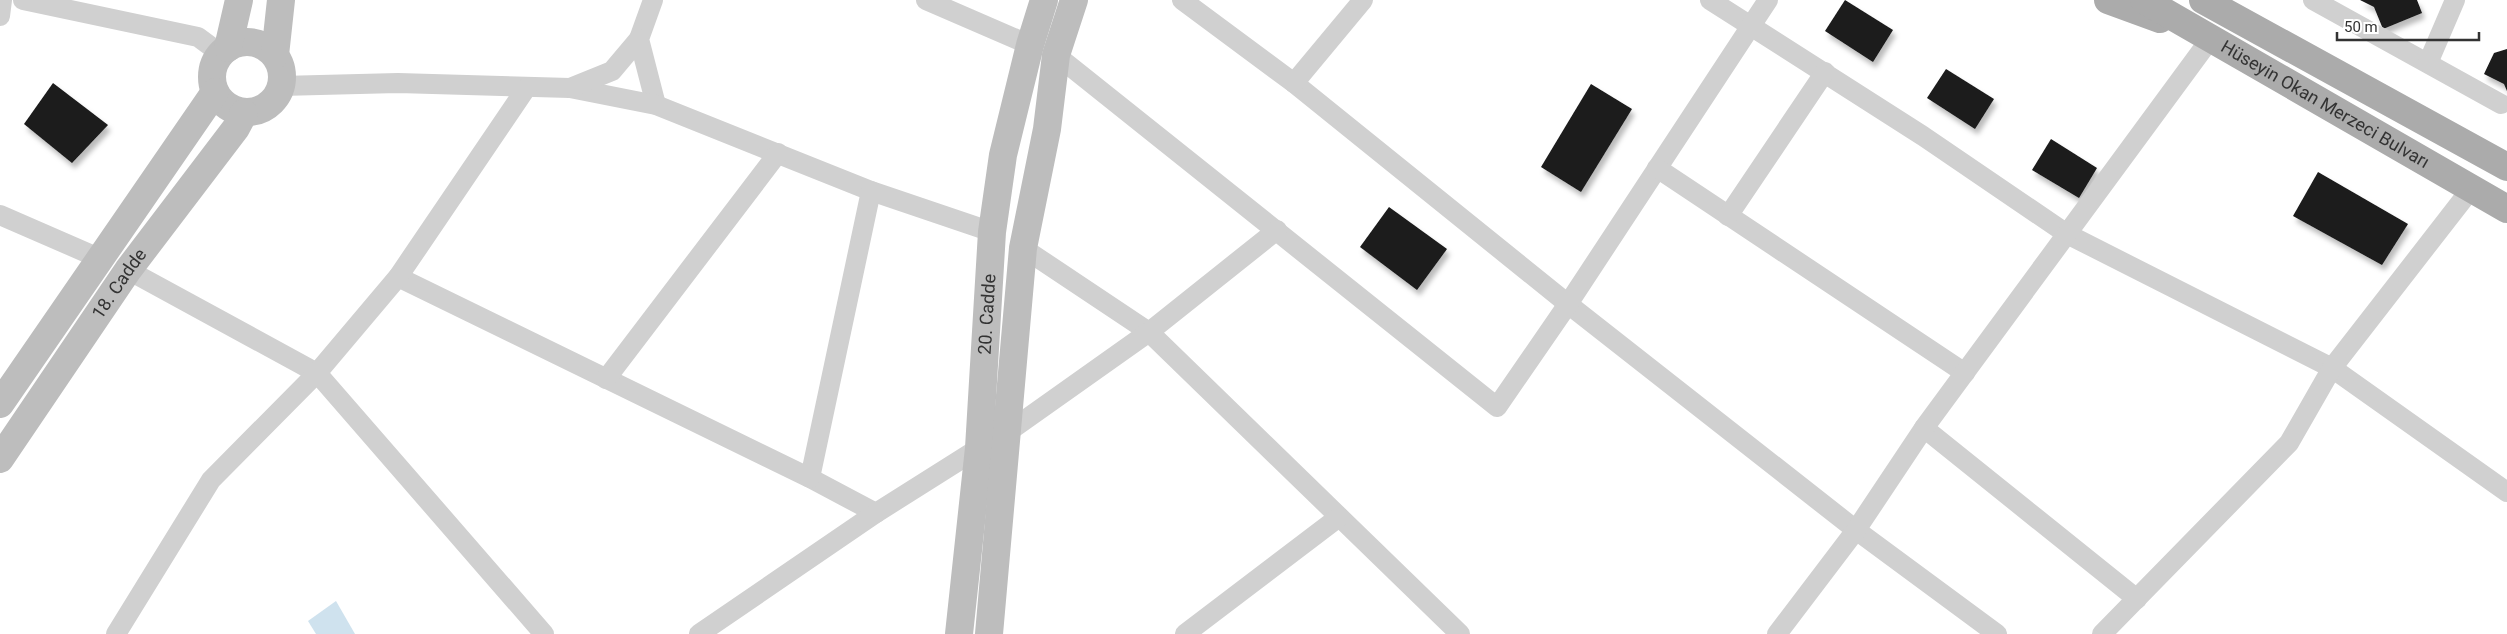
<svg xmlns="http://www.w3.org/2000/svg" width="2507" height="634" font-family="Roboto,sans-serif">
<defs>
<filter id="shadow"><feDropShadow dx="3" dy="5.5" stdDeviation="2.5" flood-color="#0004"/></filter>
</defs>
<rect width="100%" height="100%" fill="#fff"/>
<!-- water -->
<polygon fill="#cfe2ee" points="336,601 355,634 316,634 308,621"/>
<!-- building -->
<g fill="#1a1a1a" filter="url(#shadow)">
<polygon points="1845,0 1893,30 1873,62 1825,31"/>
<polygon points="2360,0 2417,0 2422,13 2383,29 2374,7"/>
<polygon points="2507,49 2507,91 2504,84 2484,74 2494,53"/>
<polygon points="1946,69 1994,99 1975,129 1927,98"/>
<polygon points="53,83 108,125 72,163 24,124"/>
<polygon points="1591,84 1632,109 1581,192 1541,167"/>
<polygon points="2051,139 2097,168 2079,198 2032,170"/>
<polygon points="2318,172 2408,224 2382,265 2293,216"/>
<polygon points="1389,207 1447,249 1417,290 1360,247"/>
</g>
<g fill="none" stroke-linecap="round" stroke-linejoin="round">
<!-- street -->
<g stroke="#d0d0d0" stroke-width="20">
<polyline points="23,0 198,37 221,54"/>
<polyline points="653,0 639,39 656,105"/>
<polyline points="926,0 1030,45"/>
<polyline points="1182,0 1294,83 1568,304 1856,530 1997,634"/>
<polyline points="1710,0 1923,136 2067,234 2332,368 2507,492"/>
<polyline points="2313,0 2501,104"/>
<polyline points="0,16 2,0"/>
<polyline points="1056,55 1497,407 1568,304 1768,0"/>
<polyline points="2428,63 2455,0"/>
<polyline points="1294,83 1363,0"/>
<polyline points="281,86 398,83 570,88 656,105 871,191 992,232"/>
<polyline points="570,88 612,71 639,39"/>
<polyline points="1657,168 1965,373"/>
<polyline points="0,215 101,259"/>
<polyline points="1728,216 1825,72"/>
<polyline points="1023,248 1149,332 1460,634"/>
<polyline points="128,270 317,373 544,634"/>
<polyline points="398,277 810,478 876,513"/>
<polyline points="606,379 778,153"/>
<polyline points="1924,428 2137,599"/>
<polyline points="1008,432 1149,332 1277,230"/>
<polyline points="810,478 871,191"/>
<polyline points="116,634 211,480 317,373 398,277 527,87"/>
<polyline points="699,634 876,513 979,448"/>
<polyline points="1185,634 1339,517"/>
<polyline points="1777,634 1856,530 1924,428 2211,38"/>
<polyline points="2102,634 2289,443 2332,368 2471,189"/>
</g>
<!-- secondary -->
<g stroke="#bdbdbd" stroke-width="28">
<circle cx="247" cy="77" r="35"/>
<polyline points="228,48 239,0"/>
<polyline points="275,55 281,0"/>
<polyline points="0,404 215,92"/>
<path id="s1" d="M 0,459 L 128,270 L 236,128 L 244,113"/>
<path id="s2" d="M 959,634 L 979,448 L 992,232 L 1003,155 L 1030,45 L 1044,0"/>
<polyline points="989,634 1023,248 1047,129 1056,55 1074,0"/>
</g>
<!-- primary -->
<g stroke="#ababab" stroke-width="28">
<polyline points="2108,0 2160,19"/>
<path id="s3" d="M 2144,0 L 2507,209"/>
<polyline points="2203,0 2507,167"/>
</g>
</g>
<g text-anchor="middle" stroke-width="5" stroke-linejoin="round" paint-order="stroke">
<!-- street labels -->
<g font-size="18" fill="#333" stroke="#fff">
<text dy="6" stroke="none"><textPath href="#s3" startOffset="209">Hüseyin Okan Merzeci Bulvarı</textPath></text>
<text dy="6" stroke="none"><textPath href="#s1" startOffset="212">18. Cadde</textPath></text>
<text dy="6" stroke="none"><textPath href="#s2" startOffset="321">20. Cadde</textPath></text>
</g>
</g>
<!-- scale -->
<path d="M2337 32v8h142v-8" fill="none" stroke="#333333" stroke-width="2.5"/>
<text x="2344" y="32" font-size="15" fill="#333333" stroke="#ffffff" stroke-width="4" paint-order="stroke">50 m</text>
</svg>
